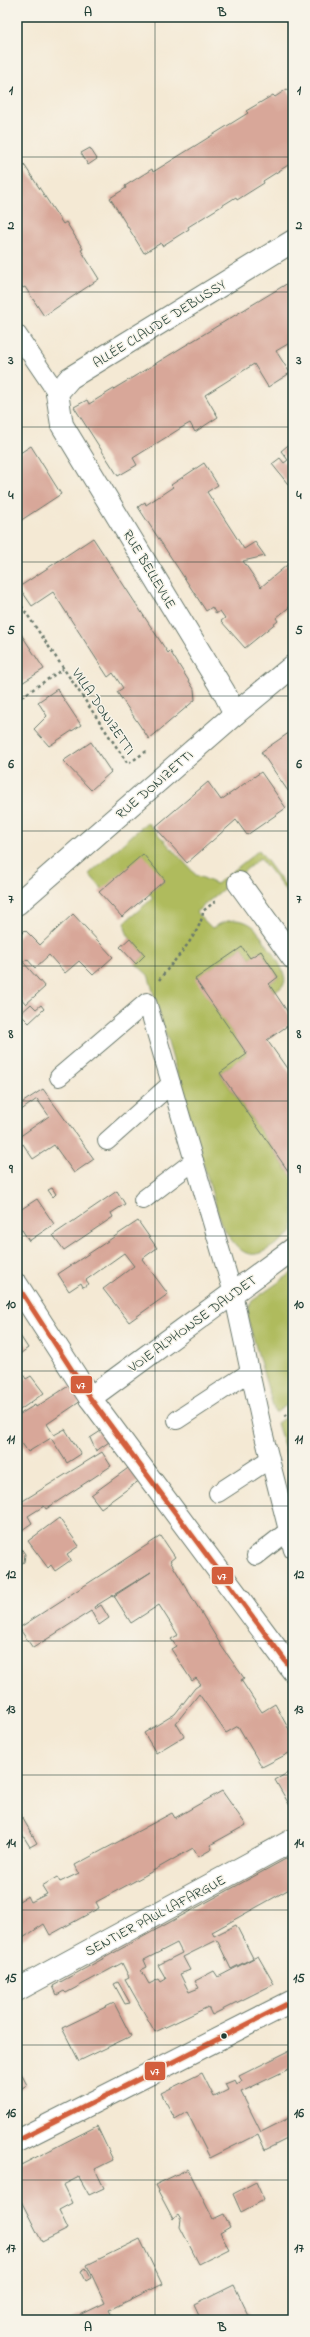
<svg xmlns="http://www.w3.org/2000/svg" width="310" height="2337" font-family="'Indie Flower',sans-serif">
<rect width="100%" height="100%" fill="#f7f3e8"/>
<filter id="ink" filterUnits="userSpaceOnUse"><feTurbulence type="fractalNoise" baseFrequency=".025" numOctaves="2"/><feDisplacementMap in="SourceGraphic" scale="8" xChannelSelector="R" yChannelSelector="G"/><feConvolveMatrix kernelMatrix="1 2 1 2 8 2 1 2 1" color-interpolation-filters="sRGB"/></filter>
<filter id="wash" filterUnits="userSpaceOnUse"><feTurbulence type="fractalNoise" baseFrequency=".012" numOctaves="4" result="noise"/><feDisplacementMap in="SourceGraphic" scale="16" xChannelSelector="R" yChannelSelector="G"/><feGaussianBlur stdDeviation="0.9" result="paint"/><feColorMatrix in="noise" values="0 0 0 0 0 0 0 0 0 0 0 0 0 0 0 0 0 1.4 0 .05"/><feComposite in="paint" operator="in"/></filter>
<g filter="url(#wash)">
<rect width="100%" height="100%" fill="#f4e9d4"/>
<!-- green -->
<g fill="#afbb5d" stroke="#677c48">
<path d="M 147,822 L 196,875 L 217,884 L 259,850 L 293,896 L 293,900 L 260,858 L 196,912 L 212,928 C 227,919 241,916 255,928 C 262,939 290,972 284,984 C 282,987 278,990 275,992 L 269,984 L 278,977 L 261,951 L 250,958 L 242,947 L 196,979 L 247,1054 L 220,1073 L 293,1178 L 293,1232 C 257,1258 247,1268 221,1224 L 150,981 L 148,975 L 136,964 L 145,955 C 138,947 121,933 126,921 L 153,898 L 149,893 L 165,880 L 103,890 L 89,874 Z"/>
<polygon points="293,1272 293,1401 275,1413 248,1320 248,1308 252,1301"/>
<polygon points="293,1412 293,1477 277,1423"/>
</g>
<g id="blocks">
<!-- building -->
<g fill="#d8a799" fill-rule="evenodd">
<polygon points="287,89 293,99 293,162 263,181 264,183 237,200 236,197 188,227 189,229 162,246 161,243 144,253 110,198 126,188 125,186 152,169 153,172 248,113 246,111 273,95 275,97"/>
<polygon points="90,148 97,159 88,165 81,153"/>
<polygon points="17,154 63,224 66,222 83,249 81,250 99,279 44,316 25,287 23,288 17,279"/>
<polygon points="293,280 293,341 276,351 290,373 268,387 254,364 205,395 218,417 195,432 190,423 181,428 133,458 137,465 118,476 74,407 87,400 89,404"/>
<polygon points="293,441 293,486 291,488 272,464 280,458 284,463 288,460 281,451"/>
<polygon points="31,446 61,494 17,523 17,455"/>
<polygon points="204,463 218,485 207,492 244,549 255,542 265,556 243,561 261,587 293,560 293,604 276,618 278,621 245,648 221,621 225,618 220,611 216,614 212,607 206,611 138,507 145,502 146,505 173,487 171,485"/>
<polygon points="93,538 168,653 170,651 194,689 195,700 149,739 117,692 123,688 113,673 108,677 53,592 32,606 19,587"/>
<polygon points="17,628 44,669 17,686"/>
<polygon points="57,689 81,725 49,746 34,729 47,716 38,702"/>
<polygon points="293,730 293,788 288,791 261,752"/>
<polygon points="91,742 111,772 91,790 63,761"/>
<polygon points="261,772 286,808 247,835 236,820 187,863 155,827 208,782 221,800"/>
<polygon points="143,854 165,880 122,917 99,892"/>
<polygon points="73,914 113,957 93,975 79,961 65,973 49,955 35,968 27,959 23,962 45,987 26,1004 19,996 17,997 17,938 25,930 40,945"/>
<polygon points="130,938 145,955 136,964 120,947"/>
<polygon points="242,947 250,958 261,951 278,977 269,984 293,1020 293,1022 267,1040 293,1077 293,1178 220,1073 247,1054 195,979"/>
<polygon points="31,1004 36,1009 41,1005 44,1009 29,1023 20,1014"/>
<polygon points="43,1089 94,1159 74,1173 54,1145 33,1159 23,1144 17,1149 17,1134 19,1137 49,1116 37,1099 17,1113 17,1106"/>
<polygon points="52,1188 56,1194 53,1197 48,1190"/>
<polygon points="117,1191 125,1204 111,1213 113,1217 64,1250 53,1235"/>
<polygon points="37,1199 54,1224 29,1241 17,1222 17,1212"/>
<polygon points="138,1221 157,1248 142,1259 168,1294 129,1322 103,1289 134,1266 124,1253 86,1280 89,1284 83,1287 81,1283 69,1291 58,1274"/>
<polygon points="17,1331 28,1348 17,1356"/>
<polygon points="17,1357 21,1364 17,1367"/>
<polygon points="21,1371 26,1379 31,1376 44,1393 17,1412 17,1374"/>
<polygon points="73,1383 84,1399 47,1424 54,1435 65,1429 81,1454 67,1463 51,1438 28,1452 17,1436 17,1416 35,1405 36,1407"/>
<polygon points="104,1429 112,1440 96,1451 90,1438"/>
<polygon points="102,1452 111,1466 46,1509 44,1506 28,1516 32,1523 22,1530 17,1524 17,1503 20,1501 21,1502"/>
<polygon points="131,1466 140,1480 101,1508 91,1495"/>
<polygon points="59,1518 79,1546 67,1554 71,1560 55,1571 51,1565 48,1568 28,1541"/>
<polygon points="161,1536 175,1557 170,1561 222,1647 244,1678 241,1680 262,1712 275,1704 293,1737 293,1751 262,1767 238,1726 226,1733 199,1694 176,1723 184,1736 156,1753 144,1733 175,1714 195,1688 201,1684 196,1678 192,1681 171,1649 176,1646 171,1639 178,1635 159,1605 131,1623 114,1596 151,1572 94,1607 95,1609 101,1605 109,1618 99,1625 91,1611 33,1648 19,1628"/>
<polygon points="20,1547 25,1554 24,1562 17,1566 17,1549"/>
<polygon points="293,1770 293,1811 275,1780"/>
<polygon points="222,1791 246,1825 210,1845 212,1849 198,1857 193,1848 144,1876 96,1902 99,1908 50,1935 44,1924 17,1942 17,1902 28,1896 31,1902 47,1894 42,1886 57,1877 60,1882 79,1873 75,1865 172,1813 175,1818"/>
<polygon points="17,1812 19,1812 37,1843 30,1847 17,1826"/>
<path d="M 293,1855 L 293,1887 L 212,1932 L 214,1936 L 236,1925 L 253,1958 L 231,1969 L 217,1940 L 183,1957 L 190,1970 L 180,1974 L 189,1992 L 199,1988 L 195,1981 L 214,1971 L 218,1977 L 258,1956 L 274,1984 L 212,2015 L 208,2007 L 155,2032 L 125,1979 L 129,1977 L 122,1963 L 66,1993 L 64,1991 L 57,1995 L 53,1986 ZM 177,1943 L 182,1953 L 158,1965 L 166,1979 L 161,1982 L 159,1979 L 149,1984 L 141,1970 L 147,1967 L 144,1960 Z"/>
<polygon points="118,1982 130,2003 125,2004 114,1984"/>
<polygon points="114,2003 131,2036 79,2061 62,2028"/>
<polygon points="293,2049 293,2067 241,2092 261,2132 293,2116 293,2136 265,2150 258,2134 210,2158 187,2112 175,2119 161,2093 202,2073 214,2097 228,2090 225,2084 235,2080 237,2084 242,2081 239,2076"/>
<polygon points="17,2066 27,2085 17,2091"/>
<polygon points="97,2126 113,2160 95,2169 104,2188 89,2195 79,2177 63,2185 72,2203 59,2210 68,2229 42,2242 17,2193 17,2167"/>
<polygon points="188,2169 213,2219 224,2214 230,2227 220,2233 229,2249 199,2264 180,2227 181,2220 178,2215 173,2219 155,2185"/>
<polygon points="256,2182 264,2200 241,2212 233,2194"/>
<polygon points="140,2239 162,2284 109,2310 114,2320 70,2320 105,2303 87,2265"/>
<polygon points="86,2268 91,2278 86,2281 81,2271"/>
<polygon points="234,2285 251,2320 201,2320 194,2305"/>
</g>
</g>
</g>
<g filter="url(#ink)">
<use href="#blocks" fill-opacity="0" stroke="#6a796c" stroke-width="1"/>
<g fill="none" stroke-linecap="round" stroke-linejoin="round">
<!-- lane casing -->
<g stroke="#6a796c" stroke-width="20">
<g id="lane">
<polyline points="17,334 57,393"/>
<polyline points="59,1077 147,1002 233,1293 263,1432 293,1550"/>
<polyline points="107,1141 171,1084"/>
<polyline points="143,1200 194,1161"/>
<polyline points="177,1420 250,1372"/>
<polyline points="218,1493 270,1459"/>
<polyline points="256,1556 288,1531"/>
</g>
</g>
<!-- street casing -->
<g stroke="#6a796c" stroke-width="24">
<g id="street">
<polyline points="235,714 224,692 62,425 57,393 70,378 293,241"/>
<polyline points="239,883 293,958"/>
<polyline points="17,904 235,714 293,666"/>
<polyline points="17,1285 90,1398 293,1671"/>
<polyline points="90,1398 293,1249"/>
<polyline points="17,1990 293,1840"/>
<polyline points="17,2141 293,2001"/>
</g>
</g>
<!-- path -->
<g stroke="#6a796c" stroke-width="2.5" stroke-dasharray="3 3" stroke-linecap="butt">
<polyline points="18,601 128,764 148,750"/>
<polyline points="17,700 63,669"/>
<path d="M 159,980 C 173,961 202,933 203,911 L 217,900"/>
<polyline points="285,1416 293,1411"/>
</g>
<!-- lane -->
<use href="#lane" stroke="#fff" stroke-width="18"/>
<!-- street -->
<use href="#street" stroke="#fff" stroke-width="22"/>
<!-- bus-1 casing -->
<g stroke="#f7f3e8" stroke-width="8">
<g id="bus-1">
<polyline points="17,1285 90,1398 293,1671"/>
<polyline points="17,2141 293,2001"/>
</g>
</g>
<!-- bus-1 -->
<use href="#bus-1" stroke="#d35e3c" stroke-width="5"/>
</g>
</g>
<!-- grid -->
<path fill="none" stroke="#1f3d34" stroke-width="1" stroke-opacity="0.55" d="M 155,17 L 155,2320M 17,157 L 293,157M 17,292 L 293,292M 17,427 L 293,427M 17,562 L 293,562M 17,696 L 293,696M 17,831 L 293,831M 17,966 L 293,966M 17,1101 L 293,1101M 17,1236 L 293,1236M 17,1371 L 293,1371M 17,1506 L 293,1506M 17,1641 L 293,1641M 17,1775 L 293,1775M 17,1910 L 293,1910M 17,2045 L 293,2045M 17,2180 L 293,2180"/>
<!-- markers -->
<circle fill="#1f3d34" stroke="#f7f3e8" stroke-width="1.5" cx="224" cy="2036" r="3.5"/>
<g text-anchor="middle" stroke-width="3" stroke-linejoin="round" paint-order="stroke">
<!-- street labels -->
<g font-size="14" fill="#1f3d34" stroke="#f7f3e8">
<text transform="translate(159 323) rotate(-32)" y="5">ALLÉE CLAUDE DEBUSSY</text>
<text transform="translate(150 569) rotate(59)" y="5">RUE BELLEVUE</text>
<text transform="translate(104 711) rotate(56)" y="5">VILLA DONIZETTI</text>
<text transform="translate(154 784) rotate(-41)" y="5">RUE DONIZETTI</text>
<text transform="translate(192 1323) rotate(-36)" y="5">VOIE ALPHONSE DAUDET</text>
<text transform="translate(155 1915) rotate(-28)" y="5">SENTIER PAUL LAFARGUE</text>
</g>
</g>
<g stroke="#f7f3e8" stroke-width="1.5">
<rect x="70" y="1375" width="23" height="19" rx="4" fill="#d35e3c"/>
<rect x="211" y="1566" width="23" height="19" rx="4" fill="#d35e3c"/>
<rect x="144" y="2061" width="22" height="20" rx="4" fill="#d35e3c"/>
</g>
<g font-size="11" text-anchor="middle" font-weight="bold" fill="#fff">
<text x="81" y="1389">v7</text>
<text x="222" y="1580">v7</text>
<text x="155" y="2075">v7</text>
</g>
<!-- margin -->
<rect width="310" height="2337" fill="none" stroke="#f7f3e8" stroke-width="44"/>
<rect x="22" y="22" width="266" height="2293" fill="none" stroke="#1f3d34" stroke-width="1.5"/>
<g font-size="13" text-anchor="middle" font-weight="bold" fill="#1f3d34">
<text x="88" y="16">A</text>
<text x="222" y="16">B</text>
<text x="11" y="94">1</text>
<text x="299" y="94">1</text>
<text x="11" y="229">2</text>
<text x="299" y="229">2</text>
<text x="11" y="364">3</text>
<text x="299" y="364">3</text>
<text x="11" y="499">4</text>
<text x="299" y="499">4</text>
<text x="11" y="634">5</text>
<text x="299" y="634">5</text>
<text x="11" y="768">6</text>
<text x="299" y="768">6</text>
<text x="11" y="903">7</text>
<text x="299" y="903">7</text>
<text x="11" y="1038">8</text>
<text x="299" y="1038">8</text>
<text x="11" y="1173">9</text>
<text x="299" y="1173">9</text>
<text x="11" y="1308">10</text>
<text x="299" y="1308">10</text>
<text x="11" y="1443">11</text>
<text x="299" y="1443">11</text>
<text x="11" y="1578">12</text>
<text x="299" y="1578">12</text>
<text x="11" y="1713">13</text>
<text x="299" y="1713">13</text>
<text x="11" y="1847">14</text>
<text x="299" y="1847">14</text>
<text x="11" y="1982">15</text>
<text x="299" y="1982">15</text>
<text x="11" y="2117">16</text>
<text x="299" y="2117">16</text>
<text x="11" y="2252">17</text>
<text x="299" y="2252">17</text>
<text x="88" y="2331">A</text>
<text x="222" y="2331">B</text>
</g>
</svg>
